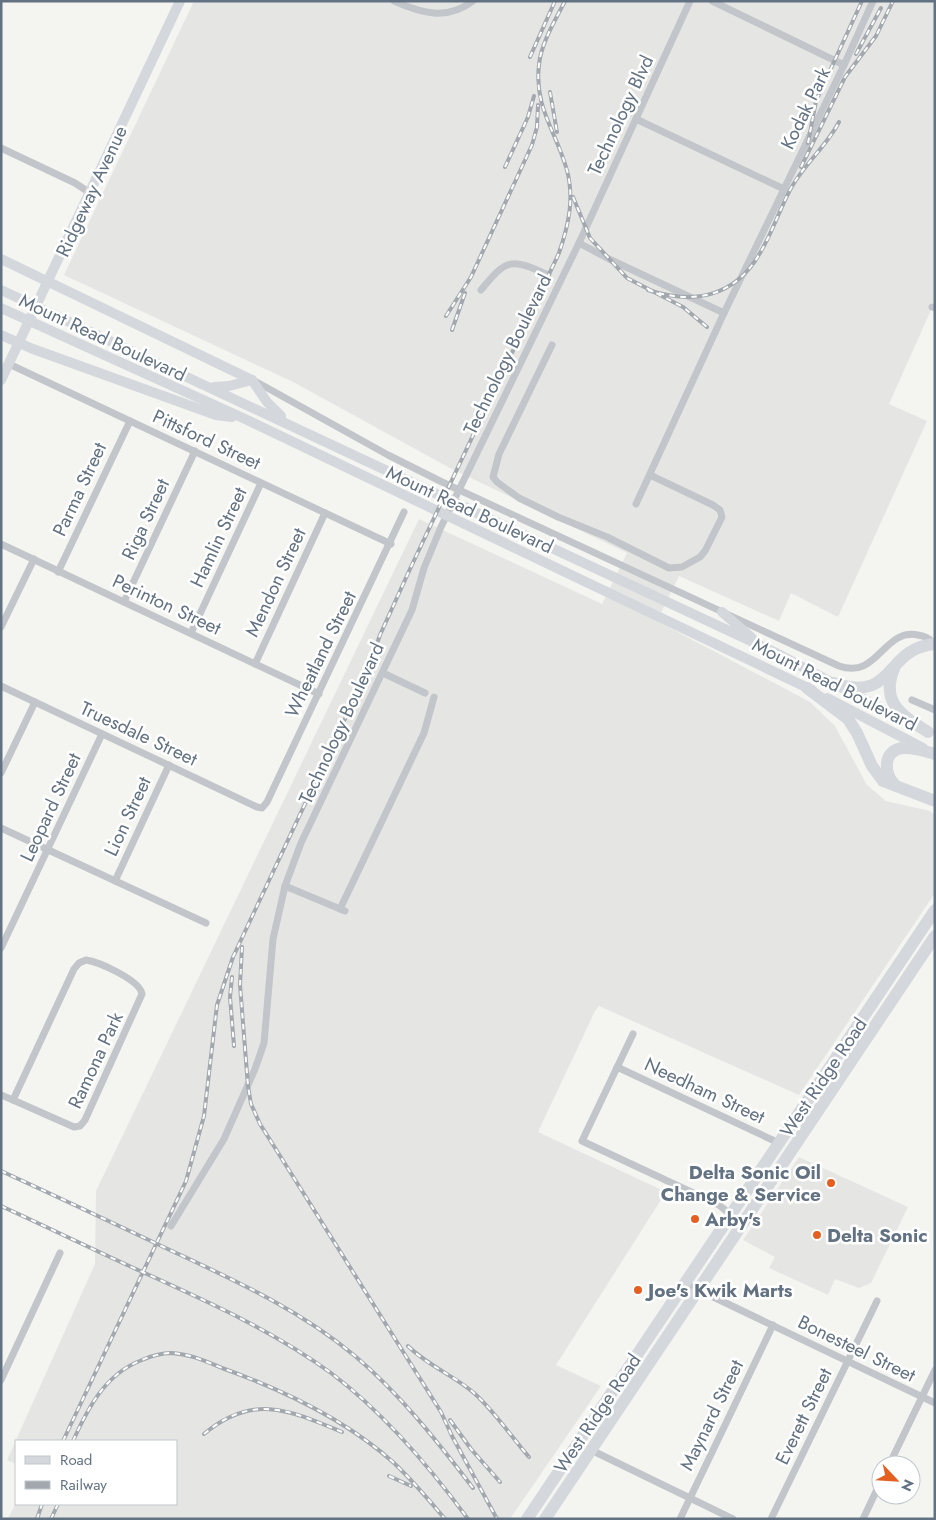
<svg xmlns="http://www.w3.org/2000/svg" width="936" height="1520" font-family="Jost,sans-serif">
<rect width="100%" height="100%" fill="#f4f5f1"/>
<!-- built -->
<g fill="#e5e6e4">
<polygon points="194,1 935,1 935,301 889,404 927,421 898,485 838,617 791,593 779,621 679,576 657,621 810,702 835,726 867,785 886,801 930,811 935,815 935,893 799,1095 599,1006 595,1011 538,1132 666,1192 556,1365 601,1386 510,1519 8,1519 16,1502 16,1504 176,1504 176,1441 16,1441 16,1464 7,1460 95,1264 96,1191 419,519 602,604 627,553 448,467 295,383 64,275"/>
<polygon points="799,1157 908,1207 871,1283 859,1288 835,1279 828,1295 769,1268 775,1257 743,1240"/>
</g>
<g fill="none" stroke-linecap="round" stroke-linejoin="round">
<!-- street -->
<g stroke="#c2c5c9" stroke-width="7">
<path d="M 394,1 C 421,13 447,21 473,1"/>
<polyline points="844,65 873,1"/>
<polyline points="636,119 784,189"/>
<polyline points="1,148 75,183 90,193"/>
<polyline points="579,243 609,259 724,313"/>
<path d="M 481,290 C 507,258 511,258 548,275"/>
<polyline points="932,307 935,308"/>
<polyline points="552,345 499,454 493,477 497,482 519,498 558,517 607,537 669,568 682,567 700,557 705,551 722,517 720,510 713,505 650,475"/>
<polyline points="9,364 391,544"/>
<path d="M 253,380 L 388,455 L 442,482 L 839,666 C 878,680 883,628 918,635 C 925,636 930,638 934,644"/>
<polyline points="636,504 724,313 844,65 712,1"/>
<polyline points="1,544 319,694"/>
<polyline points="58,572 130,421"/>
<polyline points="124,602 195,451"/>
<polyline points="1,627 34,559"/>
<polyline points="191,633 261,483"/>
<polyline points="255,664 325,513"/>
<polyline points="383,673 425,693"/>
<polyline points="1,686 257,807 262,808 267,802 404,512"/>
<polyline points="912,700 935,710"/>
<polyline points="1,773 35,702"/>
<polyline points="1,828 206,923"/>
<polyline points="115,881 169,765"/>
<polyline points="285,886 345,911"/>
<polyline points="340,909 424,733 434,697"/>
<polyline points="1,948 102,734"/>
<path d="M 86,960 C 99,962 140,980 142,994 L 85,1120 L 80,1126 L 74,1127 L 13,1100 L 74,969 L 79,963 Z"/>
<polyline points="633,1034 582,1141 719,1205 731,1215"/>
<polyline points="617,1067 779,1143"/>
<polyline points="1,1095 13,1100"/>
<polyline points="171,1226 224,1139 255,1069 264,1043 273,939 285,886 301,843 412,610 424,568 441,527 579,243 690,1"/>
<polyline points="684,1283 935,1403"/>
<polyline points="1,1380 60,1253"/>
<polyline points="591,1450 733,1519"/>
<polyline points="889,1465 935,1370"/>
<polyline points="680,1519 773,1325"/>
<polyline points="771,1519 877,1301"/>
<polyline points="863,1519 881,1481"/>
</g>
<!-- secondary -->
<g stroke="#d4d8dc" stroke-width="10">
<polyline points="1,259 252,380"/>
<polyline points="1,290 774,652 907,722"/>
<polyline points="1,308 243,418 812,690"/>
<polyline points="1,335 33,349 216,415 232,417"/>
<polyline points="1,380 180,1"/>
<polyline points="252,380 267,402 281,416"/>
<polyline points="214,387 229,386 252,380"/>
<polyline points="722,612 752,638"/>
<polyline points="827,698 923,748"/>
</g>
<!-- highway -->
<g stroke="#d4d8dc" stroke-width="12">
<path d="M 894,669 C 880,702 902,716 928,732"/>
<path d="M 833,683 C 896,704 884,648 935,644"/>
<polyline points="807,688 848,719 857,733 872,766 883,781 935,801"/>
<path d="M 895,785 C 884,774 882,750 903,748 C 913,747 925,751 935,754"/>
<polyline points="527,1519 935,910"/>
<polyline points="545,1519 935,936"/>
</g>
<!-- rail casing -->
<g stroke="#a2a8ae" stroke-width="4">
<g id="rail">
<polyline points="856,54 881,8"/>
<polyline points="530,57 555,1"/>
<polyline points="550,92 557,132"/>
<polyline points="808,143 816,101 862,1"/>
<polyline points="505,167 528,117 534,96"/>
<polyline points="801,167 845,77 876,36 893,1"/>
<polyline points="573,197 590,238 627,278 683,307 707,327"/>
<path d="M 648,290 C 694,305 735,297 760,253 C 772,233 779,211 790,190 C 803,165 826,147 839,122"/>
<polyline points="446,316 471,277 532,145 537,127 538,105"/>
<polyline points="452,330 465,293"/>
<polyline points="242,947 240,985 248,1086 251,1104 260,1124 441,1412 452,1436 497,1519"/>
<polyline points="232,977 230,997 234,1046"/>
<path d="M 1,1171 C 58,1197 115,1224 172,1251 C 236,1281 300,1310 355,1356 C 400,1394 437,1441 473,1488"/>
<path d="M 1,1206 C 47,1227 92,1249 138,1270 C 204,1300 272,1330 331,1373 C 384,1413 429,1466 468,1519"/>
<path d="M 408,1346 C 427,1365 453,1375 474,1393 C 494,1411 511,1436 529,1457"/>
<polyline points="450,1420 471,1449 500,1482"/>
<path d="M 204,1434 C 253,1393 289,1410 342,1432"/>
<path d="M 63,1441 L 186,1181 L 204,1116 L 217,1005 L 233,957 L 367,672 L 380,635 L 410,569 L 559,253 C 569,224 575,196 566,167 C 555,130 534,106 539,65 C 541,43 555,21 565,1"/>
<path d="M 73,1441 C 88,1408 105,1374 142,1360 C 150,1356 163,1353 171,1353 C 190,1354 205,1361 222,1368 C 283,1390 345,1419 394,1463 C 412,1480 429,1500 445,1519"/>
<polyline points="389,1476 411,1486"/>
<polyline points="37,1519 42,1504"/>
<polyline points="51,1519 58,1504"/>
</g>
</g>
<!-- rail -->
<use href="#rail" stroke="#fff" stroke-width="2" stroke-dasharray="5.5" stroke-linecap="butt"/>
</g>
<!-- markers -->
<g fill="#e46021" stroke="#fff" stroke-width="2">
<circle cx="831" cy="1183" r="5"/>
<circle cx="695" cy="1219" r="5"/>
<circle cx="817" cy="1235" r="5"/>
<circle cx="638" cy="1290" r="5"/>
</g>
<g text-anchor="middle" stroke-width="5" stroke-linejoin="round" paint-order="stroke">
<!-- street labels -->
<g font-size="19" fill="#637282" stroke="#fff">
<text transform="translate(805 108) rotate(-64)" y="7">Kodak Park</text>
<text transform="translate(620 115) rotate(-65)" y="7">Technology Blvd</text>
<text transform="translate(91 191) rotate(-65)" y="7">Ridgeway Avenue</text>
<text transform="translate(103 337) rotate(25)" y="7">Mount Read Boulevard</text>
<text transform="translate(507 354) rotate(-64)" y="7">Technology Boulevard</text>
<text transform="translate(207 439) rotate(25)" y="7">Pittsford Street</text>
<text transform="translate(79 489) rotate(-65)" y="7">Parma Street</text>
<text transform="translate(470 509) rotate(25)" y="7">Mount Read Boulevard</text>
<text transform="translate(145 519) rotate(-65)" y="7">Riga Street</text>
<text transform="translate(218 537) rotate(-65)" y="7">Hamlin Street</text>
<text transform="translate(275 582) rotate(-65)" y="7">Mendon Street</text>
<text transform="translate(167 604) rotate(25)" y="7">Perinton Street</text>
<text transform="translate(320 654) rotate(-64)" y="7">Wheatland Street</text>
<text transform="translate(835 684) rotate(27)" y="7">Mount Read Boulevard</text>
<text transform="translate(341 723) rotate(-65)" y="7">Technology Boulevard</text>
<text transform="translate(139 733) rotate(25)" y="7">Truesdale Street</text>
<text transform="translate(50 807) rotate(-65)" y="7">Leopard Street</text>
<text transform="translate(127 816) rotate(-65)" y="7">Lion Street</text>
<text transform="translate(95 1060) rotate(-65)" y="7">Ramona Park</text>
<text transform="translate(823 1077) rotate(-56)" y="7">West Ridge Road</text>
<text transform="translate(705 1090) rotate(25)" y="7">Needham Street</text>
<text transform="translate(857 1348) rotate(26)" y="7">Bonesteel Street</text>
<text transform="translate(597 1413) rotate(-56)" y="7">West Ridge Road</text>
<text transform="translate(711 1415) rotate(-64)" y="7">Maynard Street</text>
<text transform="translate(803 1416) rotate(-64)" y="7">Everett Street</text>
</g>
<!-- poi labels -->
<g font-size="19" font-weight="bold" fill="#637282" stroke="#fff" text-anchor="start">
<text x="821" y="1179" text-anchor="end">Delta Sonic Oil<tspan x="821" dy="22">Change &amp; Service</tspan></text>
<text x="705" y="1226">Arby's</text>
<text x="827" y="1242">Delta Sonic</text>
<text x="648" y="1297">Joe's Kwik Marts</text>
</g>
</g>
<!-- border -->
<rect width="936" height="1520" fill="none" stroke="#637282" stroke-width="5"/>
<!-- legend -->
<rect x="15" y="1440" width="162" height="65" fill="#ffffff" stroke="#c1c7cd"/>
<rect x="25" y="1456" width="25" height="8" fill="#d4d8dc" stroke="#c1c7cd"/>
<text x="60" y="1465" font-size="15" fill="#637282">Road</text>
<rect x="25" y="1481" width="25" height="8" fill="#a2a8ae" stroke="#c1c7cd"/>
<text x="60" y="1490" font-size="15" fill="#637282">Railway</text>
<!-- north arrow -->
<g transform="translate(896 1480) rotate(115)"><circle r="24" fill="#ffffff" stroke="#c1c7cd"/>
<path d="M0-4L9 19L0 12L-9 19Z" fill="#e46021"/>
<text y="-8" font-size="14" font-weight="bold" text-anchor="middle" fill="#637282">N</text>
</g>
</svg>
